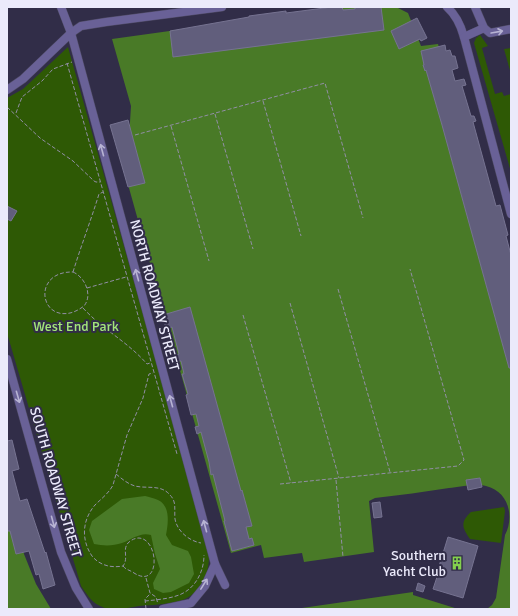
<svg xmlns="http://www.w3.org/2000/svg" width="518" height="616" font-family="Signika,sans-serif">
<rect width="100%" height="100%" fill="#312d48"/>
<!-- green -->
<g fill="#2e5905">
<polygon points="480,35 488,46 482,48 495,94 502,92 504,96 511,94 511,172 474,43 476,38"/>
<path d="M 68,47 L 209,549 C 210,569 205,589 185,599 C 174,604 152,605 139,606 C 127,608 111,612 100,606 C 91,602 86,593 81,586 L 7,333 L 7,98 L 23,89 Z"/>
<polygon points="511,48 511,74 504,49"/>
<path d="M 504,507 L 505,511 L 501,543 L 470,539 C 462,528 460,522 471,512 Z"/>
</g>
<!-- water -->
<g fill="#497a27">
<path d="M 342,7 L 396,7 L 408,13 L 421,46 L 438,44 L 511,302 L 511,609 L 487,609 L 492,605 L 496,598 L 505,535 C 515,516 508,491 486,486 C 476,483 459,487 449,488 C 424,492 400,495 375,498 L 369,501 L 374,552 L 304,562 L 302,553 L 264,558 L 261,545 L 231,553 L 129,188 L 130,122 L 131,106 L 112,39 Z"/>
<polygon points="7,493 24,554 36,584 51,609 7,609"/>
<path d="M 145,496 C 149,497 154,498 158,500 C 171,506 168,524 166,535 L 172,545 L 188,551 L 191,557 L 194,574 L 189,583 L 171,592 L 163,593 L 154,589 L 153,583 L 160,569 L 155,554 L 151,535 C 140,532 133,539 122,543 C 113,546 104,546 94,544 L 89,530 L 92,521 L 122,499 Z"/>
<polygon points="413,592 413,595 458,609 295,609"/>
</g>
<!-- building -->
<g fill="#615e7c" stroke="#767391">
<polygon points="332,7 342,7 343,10 355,9 355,7 381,7 384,30 173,57 170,31 249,17 249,16 286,11 286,13"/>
<polygon points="417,18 427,38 421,41 420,39 399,49 391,31"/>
<polygon points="445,45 446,51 450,50 452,56 455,56 458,68 452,70 455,81 464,79 466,85 462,86 471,116 474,116 476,121 473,122 496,206 500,205 508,235 506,236 511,255 511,368 509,368 442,125 426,70 425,71 423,65 424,65 421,51"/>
<polygon points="128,120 145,183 128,187 110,125"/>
<polygon points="7,206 17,211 11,221 7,219"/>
<polygon points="190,307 241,491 242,490 252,526 246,527 249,539 252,538 254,545 232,551 224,521 225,521 213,474 211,475 209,462 201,432 197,434 195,427 199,426 196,414 191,415 186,395 188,394 182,374 184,374 181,361 178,361 177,355 179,354 172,327 166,329 163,315"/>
<polygon points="12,440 19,469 12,471 20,501 27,499 45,553 46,552 55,585 43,589 39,574 36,575 29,551 16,554 10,531 8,531 7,528 7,441"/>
<polygon points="480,478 482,487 468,490 466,480"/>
<polygon points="380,502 382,517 374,518 372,503"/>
<polygon points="448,537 478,546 463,598 433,589 437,577 436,576"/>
<polygon points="418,583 425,586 423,592 416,590"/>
</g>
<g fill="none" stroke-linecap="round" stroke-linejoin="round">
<!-- minor casing -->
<g stroke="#4f4b65" stroke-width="9">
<g id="minor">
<polyline points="61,7 71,33 215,564 225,585"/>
<path d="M 447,7 C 456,15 461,26 464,37 L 511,214"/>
<polyline points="475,7 484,28 490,33 511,29"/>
<polyline points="464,37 484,28"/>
<polyline points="7,90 23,79 71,33 81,26 106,22 222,7"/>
<polyline points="7,359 61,552 76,588 89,609"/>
<polyline points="163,609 191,603 205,586 215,564"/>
</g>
</g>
<!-- path -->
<g stroke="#918fa5" stroke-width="1" stroke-dasharray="4 2" stroke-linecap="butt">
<polyline points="67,63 177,454"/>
<polyline points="263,101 301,236"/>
<polyline points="7,107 40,138 73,161 94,181 96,182 100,182"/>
<polyline points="16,113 22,97 42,81 53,69 72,62"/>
<polyline points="215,114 253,249"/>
<polyline points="171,126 209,261"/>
<polyline points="135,135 325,83 363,218"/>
<path d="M 73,272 C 85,277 93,295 84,306 C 80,309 75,312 70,313 C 39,320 33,271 73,272 Z"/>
<path d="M 73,272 C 81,246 91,220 99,194 L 103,192"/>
<polyline points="87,288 126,277"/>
<polyline points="338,289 390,472"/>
<polyline points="290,303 339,478"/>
<path d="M 83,308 C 102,329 128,342 147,364 L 150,363"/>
<polyline points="243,315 291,483"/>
<path d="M 116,474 C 122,479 128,484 135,486 C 147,489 161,484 170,495 C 177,502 174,510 175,519 C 177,531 189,541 201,543"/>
<polyline points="336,480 343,557"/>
<polyline points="280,484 458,466 464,460 410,269"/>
<path d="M 123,566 C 126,570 130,570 134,573 C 161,590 159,539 139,538 C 135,538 131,540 128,543 C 122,550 129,558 123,566 C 112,568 100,566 92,556 C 81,540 82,520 95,505 C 101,499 109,493 113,485 L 127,435 L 143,398 L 149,374 L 153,373"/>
<polyline points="146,578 150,593 156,597 158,604"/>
<path d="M 145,601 C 155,600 167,599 176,596 C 194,591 204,573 204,555"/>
<polyline points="146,609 145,599 150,594"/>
</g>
<!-- minor -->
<use href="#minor" stroke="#696197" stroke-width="8"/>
</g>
<!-- one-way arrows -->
<defs><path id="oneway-shaft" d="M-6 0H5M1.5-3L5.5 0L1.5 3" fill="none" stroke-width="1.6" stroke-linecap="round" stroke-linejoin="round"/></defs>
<g stroke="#b7b3d3">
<use href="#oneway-shaft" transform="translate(497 32) rotate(-10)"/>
<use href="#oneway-shaft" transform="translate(102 150) rotate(-105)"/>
<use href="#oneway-shaft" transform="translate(137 275) rotate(-105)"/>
<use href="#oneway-shaft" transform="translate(18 397) rotate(74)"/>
<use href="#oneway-shaft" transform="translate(171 401) rotate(-105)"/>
<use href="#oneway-shaft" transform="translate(53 522) rotate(75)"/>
<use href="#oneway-shaft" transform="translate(205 526) rotate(-105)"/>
<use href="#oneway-shaft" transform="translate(204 584) rotate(-58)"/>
</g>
<!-- icons -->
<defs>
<g id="building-bare" transform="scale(1.08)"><path d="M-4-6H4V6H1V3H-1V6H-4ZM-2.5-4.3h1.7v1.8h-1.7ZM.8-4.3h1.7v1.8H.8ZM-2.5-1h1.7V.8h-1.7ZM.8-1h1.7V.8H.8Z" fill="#83d04e" stroke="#312d48" stroke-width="2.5" paint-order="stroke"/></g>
</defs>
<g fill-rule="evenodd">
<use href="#building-bare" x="457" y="563"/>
</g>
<g text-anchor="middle" stroke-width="4" stroke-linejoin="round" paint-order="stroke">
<!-- street labels -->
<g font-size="14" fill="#ebeafb" stroke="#312d48">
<text transform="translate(155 295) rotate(75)" y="5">NORTH ROADWAY STREET</text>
<text transform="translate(56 482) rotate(74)" y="5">SOUTH ROADWAY STREET</text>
</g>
<!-- park labels -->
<g font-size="14" fill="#a3e67a" stroke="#312d48">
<text x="76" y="331">West End Park</text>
</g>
<!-- poi labels -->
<g font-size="14" fill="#ebeafb" stroke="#312d48" text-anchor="end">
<text x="446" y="560">Southern<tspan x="446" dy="16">Yacht Club</tspan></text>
</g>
</g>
<!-- border -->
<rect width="518" height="616" fill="none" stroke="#ebeafb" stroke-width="16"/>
</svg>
